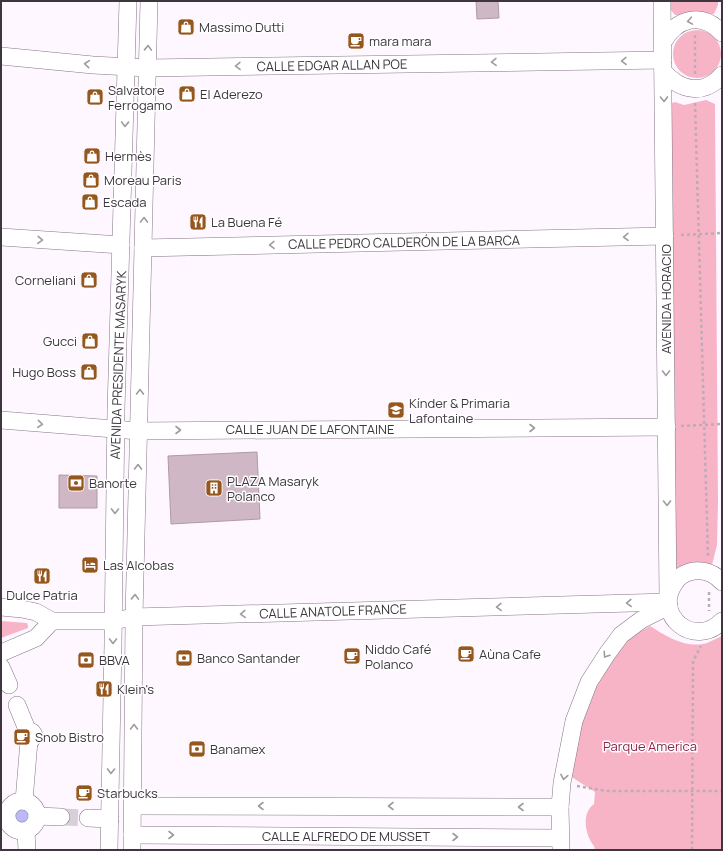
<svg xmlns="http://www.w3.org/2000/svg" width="723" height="851" font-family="Manrope,sans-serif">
<rect width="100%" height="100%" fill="#fef7ff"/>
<!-- green -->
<g fill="#f8b4c7">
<polygon points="670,1 718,1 718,5 714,14 706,16 697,14 675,15 670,9"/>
<circle cx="697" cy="54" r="24"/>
<polygon points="706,100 715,104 718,502 717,545 712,565 693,562 679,569 670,566 669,104 675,102 684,105"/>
<polygon points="1,621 27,623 28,626 28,628 1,638"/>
<path d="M 650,626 C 667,637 687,649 707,643 C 712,641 717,638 722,636 L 722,850 L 595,850 L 594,846 C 585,835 581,813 594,804 L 595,792 L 570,776 L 576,739 L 589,702 L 608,663 L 618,648 L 632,636 Z"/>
</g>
<!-- water -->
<circle fill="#bbb9f9" cx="22" cy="817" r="10"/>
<!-- building -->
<g fill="#d0b7c5" stroke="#b099a7">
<polygon points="476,1 498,1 499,18 477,19"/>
<polygon points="257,452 260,519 171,524 168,456"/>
<polygon points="59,475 97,476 97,508 59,508"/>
</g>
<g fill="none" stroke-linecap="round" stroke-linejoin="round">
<!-- minor-tunnel -->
<polyline stroke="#d7d0d8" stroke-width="17" stroke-dasharray="17 8" stroke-linecap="butt" points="61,817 88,818"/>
<!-- minor casing -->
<g stroke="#857587" stroke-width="18">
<g id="minor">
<polyline points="662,1 668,597"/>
<path d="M 663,42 C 677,18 702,11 722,33"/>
<polyline points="1,56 93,65 148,68 663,60"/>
<path d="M 663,71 C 680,91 704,96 722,75"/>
<polyline points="1,237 121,245"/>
<polyline points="143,248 665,236"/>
<polyline points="1,420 139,431 667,427"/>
<path d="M 722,582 C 715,574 705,570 694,571 C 686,572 678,577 674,584 C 653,616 695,649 722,621"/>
<polyline points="1,607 22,609 36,612 52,621 113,621 134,617 668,602"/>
<polyline points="1,653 36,638 52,621"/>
<polyline points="1,667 9,685"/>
<polyline points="17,705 28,732 32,732 34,735 31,740 28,740 25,738"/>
<circle cx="22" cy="816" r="15"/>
<polyline points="24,801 29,741"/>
<polyline points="133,806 560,807"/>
<polyline points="37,816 61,817"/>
<polyline points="88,818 110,819"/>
<polyline points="26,832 27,850"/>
<polyline points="132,835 560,838"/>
<polyline points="109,850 113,644 116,410 128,1"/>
<polyline points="132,850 134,617 149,1"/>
<polyline points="561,850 560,807 562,783 574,721 589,682 607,654 621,635 641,620 669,606"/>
</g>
</g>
<!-- path -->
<g stroke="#b6afb7" stroke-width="2.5" stroke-dasharray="3 3" stroke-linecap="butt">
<polyline points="695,35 695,74"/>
<polyline points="695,103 708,557"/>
<polyline points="681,235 722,233"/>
<polyline points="681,426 722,424"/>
<polyline points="709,592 709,611"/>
<polyline points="577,786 607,791 722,791"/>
<polyline points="692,850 693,661 701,646"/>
</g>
<!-- minor -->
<use href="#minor" stroke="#fff" stroke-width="17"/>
</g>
<!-- one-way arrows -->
<defs><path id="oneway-chevron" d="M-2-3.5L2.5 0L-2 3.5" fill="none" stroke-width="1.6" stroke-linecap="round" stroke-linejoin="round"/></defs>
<g stroke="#9e9a9e">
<use href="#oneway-chevron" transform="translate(690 21) rotate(170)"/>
<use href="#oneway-chevron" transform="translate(148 48) rotate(-88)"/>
<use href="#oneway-chevron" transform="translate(624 61) rotate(179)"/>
<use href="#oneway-chevron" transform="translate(494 62) rotate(179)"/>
<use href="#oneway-chevron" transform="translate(87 64) rotate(-175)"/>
<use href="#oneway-chevron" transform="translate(238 66) rotate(179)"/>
<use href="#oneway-chevron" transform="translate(664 99) rotate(89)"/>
<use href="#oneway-chevron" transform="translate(125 124) rotate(92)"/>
<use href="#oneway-chevron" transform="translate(144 220) rotate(-89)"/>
<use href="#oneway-chevron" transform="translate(626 237) rotate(179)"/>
<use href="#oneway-chevron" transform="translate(40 240) rotate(4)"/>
<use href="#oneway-chevron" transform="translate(272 245) rotate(179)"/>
<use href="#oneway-chevron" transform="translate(666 373) rotate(90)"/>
<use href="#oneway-chevron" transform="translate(140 392) rotate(-89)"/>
<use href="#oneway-chevron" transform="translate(40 424) rotate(5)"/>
<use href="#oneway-chevron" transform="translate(532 428)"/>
<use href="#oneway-chevron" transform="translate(178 430)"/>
<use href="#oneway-chevron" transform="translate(138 467) rotate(-89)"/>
<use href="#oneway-chevron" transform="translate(667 503) rotate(89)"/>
<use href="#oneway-chevron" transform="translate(115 511) rotate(91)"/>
<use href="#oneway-chevron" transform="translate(135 597) rotate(-88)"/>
<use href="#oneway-chevron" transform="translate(629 603) rotate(178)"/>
<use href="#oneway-chevron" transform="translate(499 607) rotate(178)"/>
<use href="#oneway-chevron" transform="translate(243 614) rotate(178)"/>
<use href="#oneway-chevron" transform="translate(113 641) rotate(90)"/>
<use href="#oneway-chevron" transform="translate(606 655) rotate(124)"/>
<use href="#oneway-chevron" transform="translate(134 727) rotate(-90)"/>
<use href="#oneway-chevron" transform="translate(111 771) rotate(91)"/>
<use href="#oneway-chevron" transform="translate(564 777) rotate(100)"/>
<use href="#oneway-chevron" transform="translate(261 806) rotate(-180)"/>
<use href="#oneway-chevron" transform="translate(391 806) rotate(-180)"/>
<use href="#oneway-chevron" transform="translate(521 807) rotate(-180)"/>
<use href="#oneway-chevron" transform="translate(171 835)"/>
<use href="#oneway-chevron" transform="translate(455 837)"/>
</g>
<!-- icons -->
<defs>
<g id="shop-square" transform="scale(0.9)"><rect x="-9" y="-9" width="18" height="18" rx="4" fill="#96571f" stroke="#fff"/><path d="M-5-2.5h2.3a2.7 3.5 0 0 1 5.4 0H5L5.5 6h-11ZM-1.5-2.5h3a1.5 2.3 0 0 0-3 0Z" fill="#fff"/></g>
<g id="cafe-square" transform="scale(0.9)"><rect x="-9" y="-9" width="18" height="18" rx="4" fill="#96571f" stroke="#fff"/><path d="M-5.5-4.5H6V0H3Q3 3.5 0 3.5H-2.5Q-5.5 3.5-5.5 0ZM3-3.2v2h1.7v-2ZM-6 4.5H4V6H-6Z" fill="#fff"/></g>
<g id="restaurant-square" transform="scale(0.9)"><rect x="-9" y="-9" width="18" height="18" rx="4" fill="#96571f" stroke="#fff"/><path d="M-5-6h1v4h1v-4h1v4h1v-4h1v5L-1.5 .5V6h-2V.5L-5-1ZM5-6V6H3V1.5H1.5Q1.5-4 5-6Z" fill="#fff"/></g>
<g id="school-square" transform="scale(0.9)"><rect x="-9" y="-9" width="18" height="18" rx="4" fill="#96571f" stroke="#fff"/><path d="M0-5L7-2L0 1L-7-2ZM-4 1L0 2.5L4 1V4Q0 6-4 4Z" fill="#fff"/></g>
<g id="bank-square" transform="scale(0.9)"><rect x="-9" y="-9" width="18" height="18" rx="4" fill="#96571f" stroke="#fff"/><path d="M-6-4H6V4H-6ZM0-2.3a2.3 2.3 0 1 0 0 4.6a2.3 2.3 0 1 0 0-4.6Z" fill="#fff"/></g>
<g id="building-square" transform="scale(0.9)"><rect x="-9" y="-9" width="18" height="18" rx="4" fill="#96571f" stroke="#fff"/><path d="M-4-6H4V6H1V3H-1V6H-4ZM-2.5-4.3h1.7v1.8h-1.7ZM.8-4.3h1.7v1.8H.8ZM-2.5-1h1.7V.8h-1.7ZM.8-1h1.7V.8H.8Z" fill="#fff"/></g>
<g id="hotel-square" transform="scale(0.9)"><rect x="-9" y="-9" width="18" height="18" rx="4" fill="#96571f" stroke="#fff"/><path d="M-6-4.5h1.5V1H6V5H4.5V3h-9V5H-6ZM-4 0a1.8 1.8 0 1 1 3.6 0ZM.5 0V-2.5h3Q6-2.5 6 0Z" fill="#fff"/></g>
</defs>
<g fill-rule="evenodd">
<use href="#shop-square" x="186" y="27"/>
<use href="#cafe-square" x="356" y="41"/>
<use href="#shop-square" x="187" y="94"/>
<use href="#shop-square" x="95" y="97"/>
<use href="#shop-square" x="92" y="156"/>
<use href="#shop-square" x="91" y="180"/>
<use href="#shop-square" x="90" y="202"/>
<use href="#restaurant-square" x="198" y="222"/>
<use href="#shop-square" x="89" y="280"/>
<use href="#shop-square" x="90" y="341"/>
<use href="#shop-square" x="89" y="372"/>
<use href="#school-square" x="396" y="410"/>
<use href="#bank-square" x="76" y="483"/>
<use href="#building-square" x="214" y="488"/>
<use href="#hotel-square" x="90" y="565"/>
<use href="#restaurant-square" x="42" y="576"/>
<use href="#cafe-square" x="466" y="654"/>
<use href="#cafe-square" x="352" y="656"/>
<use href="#bank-square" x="184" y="658"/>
<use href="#bank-square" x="86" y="660"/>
<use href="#restaurant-square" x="104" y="689"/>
<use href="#cafe-square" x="22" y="737"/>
<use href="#bank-square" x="197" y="749"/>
<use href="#cafe-square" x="84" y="793"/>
</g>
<g text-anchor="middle" stroke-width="3" stroke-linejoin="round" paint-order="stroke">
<!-- poi labels -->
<g font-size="13" fill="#3d363e" stroke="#fff" text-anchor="start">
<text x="199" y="32">Massimo Dutti</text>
<text x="369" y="46">mara mara</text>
<text x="108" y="95">Salvatore<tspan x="108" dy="15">Ferrogamo</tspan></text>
<text x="200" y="99">El Aderezo</text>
<text x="105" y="161">Hermès</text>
<text x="104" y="185">Moreau Paris</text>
<text x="103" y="207">Escada</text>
<text x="211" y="227">La Buena Fé</text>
<text x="76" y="285" text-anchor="end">Corneliani</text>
<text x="77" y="346" text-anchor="end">Gucci</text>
<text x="76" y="377" text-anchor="end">Hugo Boss</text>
<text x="409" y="408">Kínder &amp; Primaria<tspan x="409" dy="15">Lafontaine</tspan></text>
<text x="227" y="486">PLAZA Masaryk<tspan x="227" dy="15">Polanco</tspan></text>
<text x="89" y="488">Banorte</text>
<text x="103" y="570">Las Alcobas</text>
<text x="42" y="600" text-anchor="middle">Dulce Patria</text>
<text x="365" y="654">Niddo Café<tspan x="365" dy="15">Polanco</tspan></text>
<text x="479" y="659">Aùna Cafe</text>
<text x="197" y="663">Banco Santander</text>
<text x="99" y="665">BBVA</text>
<text x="117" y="694">Klein's</text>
<text x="35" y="742">Snob Bistro</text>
<text x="210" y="754">Banamex</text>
<text x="97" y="798">Starbucks</text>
</g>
<!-- street labels -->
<g font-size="13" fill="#3d363e" stroke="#fff">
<text transform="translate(332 65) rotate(-1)" y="5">CALLE EDGAR ALLAN POE</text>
<text transform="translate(404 242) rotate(-1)" y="5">CALLE PEDRO CALDERÓN DE LA BARCA</text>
<text transform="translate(666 299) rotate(-90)" y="5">AVENIDA HORACIO</text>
<text transform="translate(118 365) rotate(-88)" y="5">AVENIDA PRESIDENTE MASARYK</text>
<text x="310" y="434">CALLE JUAN DE LAFONTAINE</text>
<text transform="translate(333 611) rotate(-2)" y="5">CALLE ANATOLE FRANCE</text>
<text x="346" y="841">CALLE ALFREDO DE MUSSET</text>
</g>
<!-- park labels -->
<g font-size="13" fill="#8c244d" stroke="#fff">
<text x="650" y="751">Parque America</text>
</g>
</g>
<!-- border -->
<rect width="723" height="851" fill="none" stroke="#3d363e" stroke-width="4"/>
</svg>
